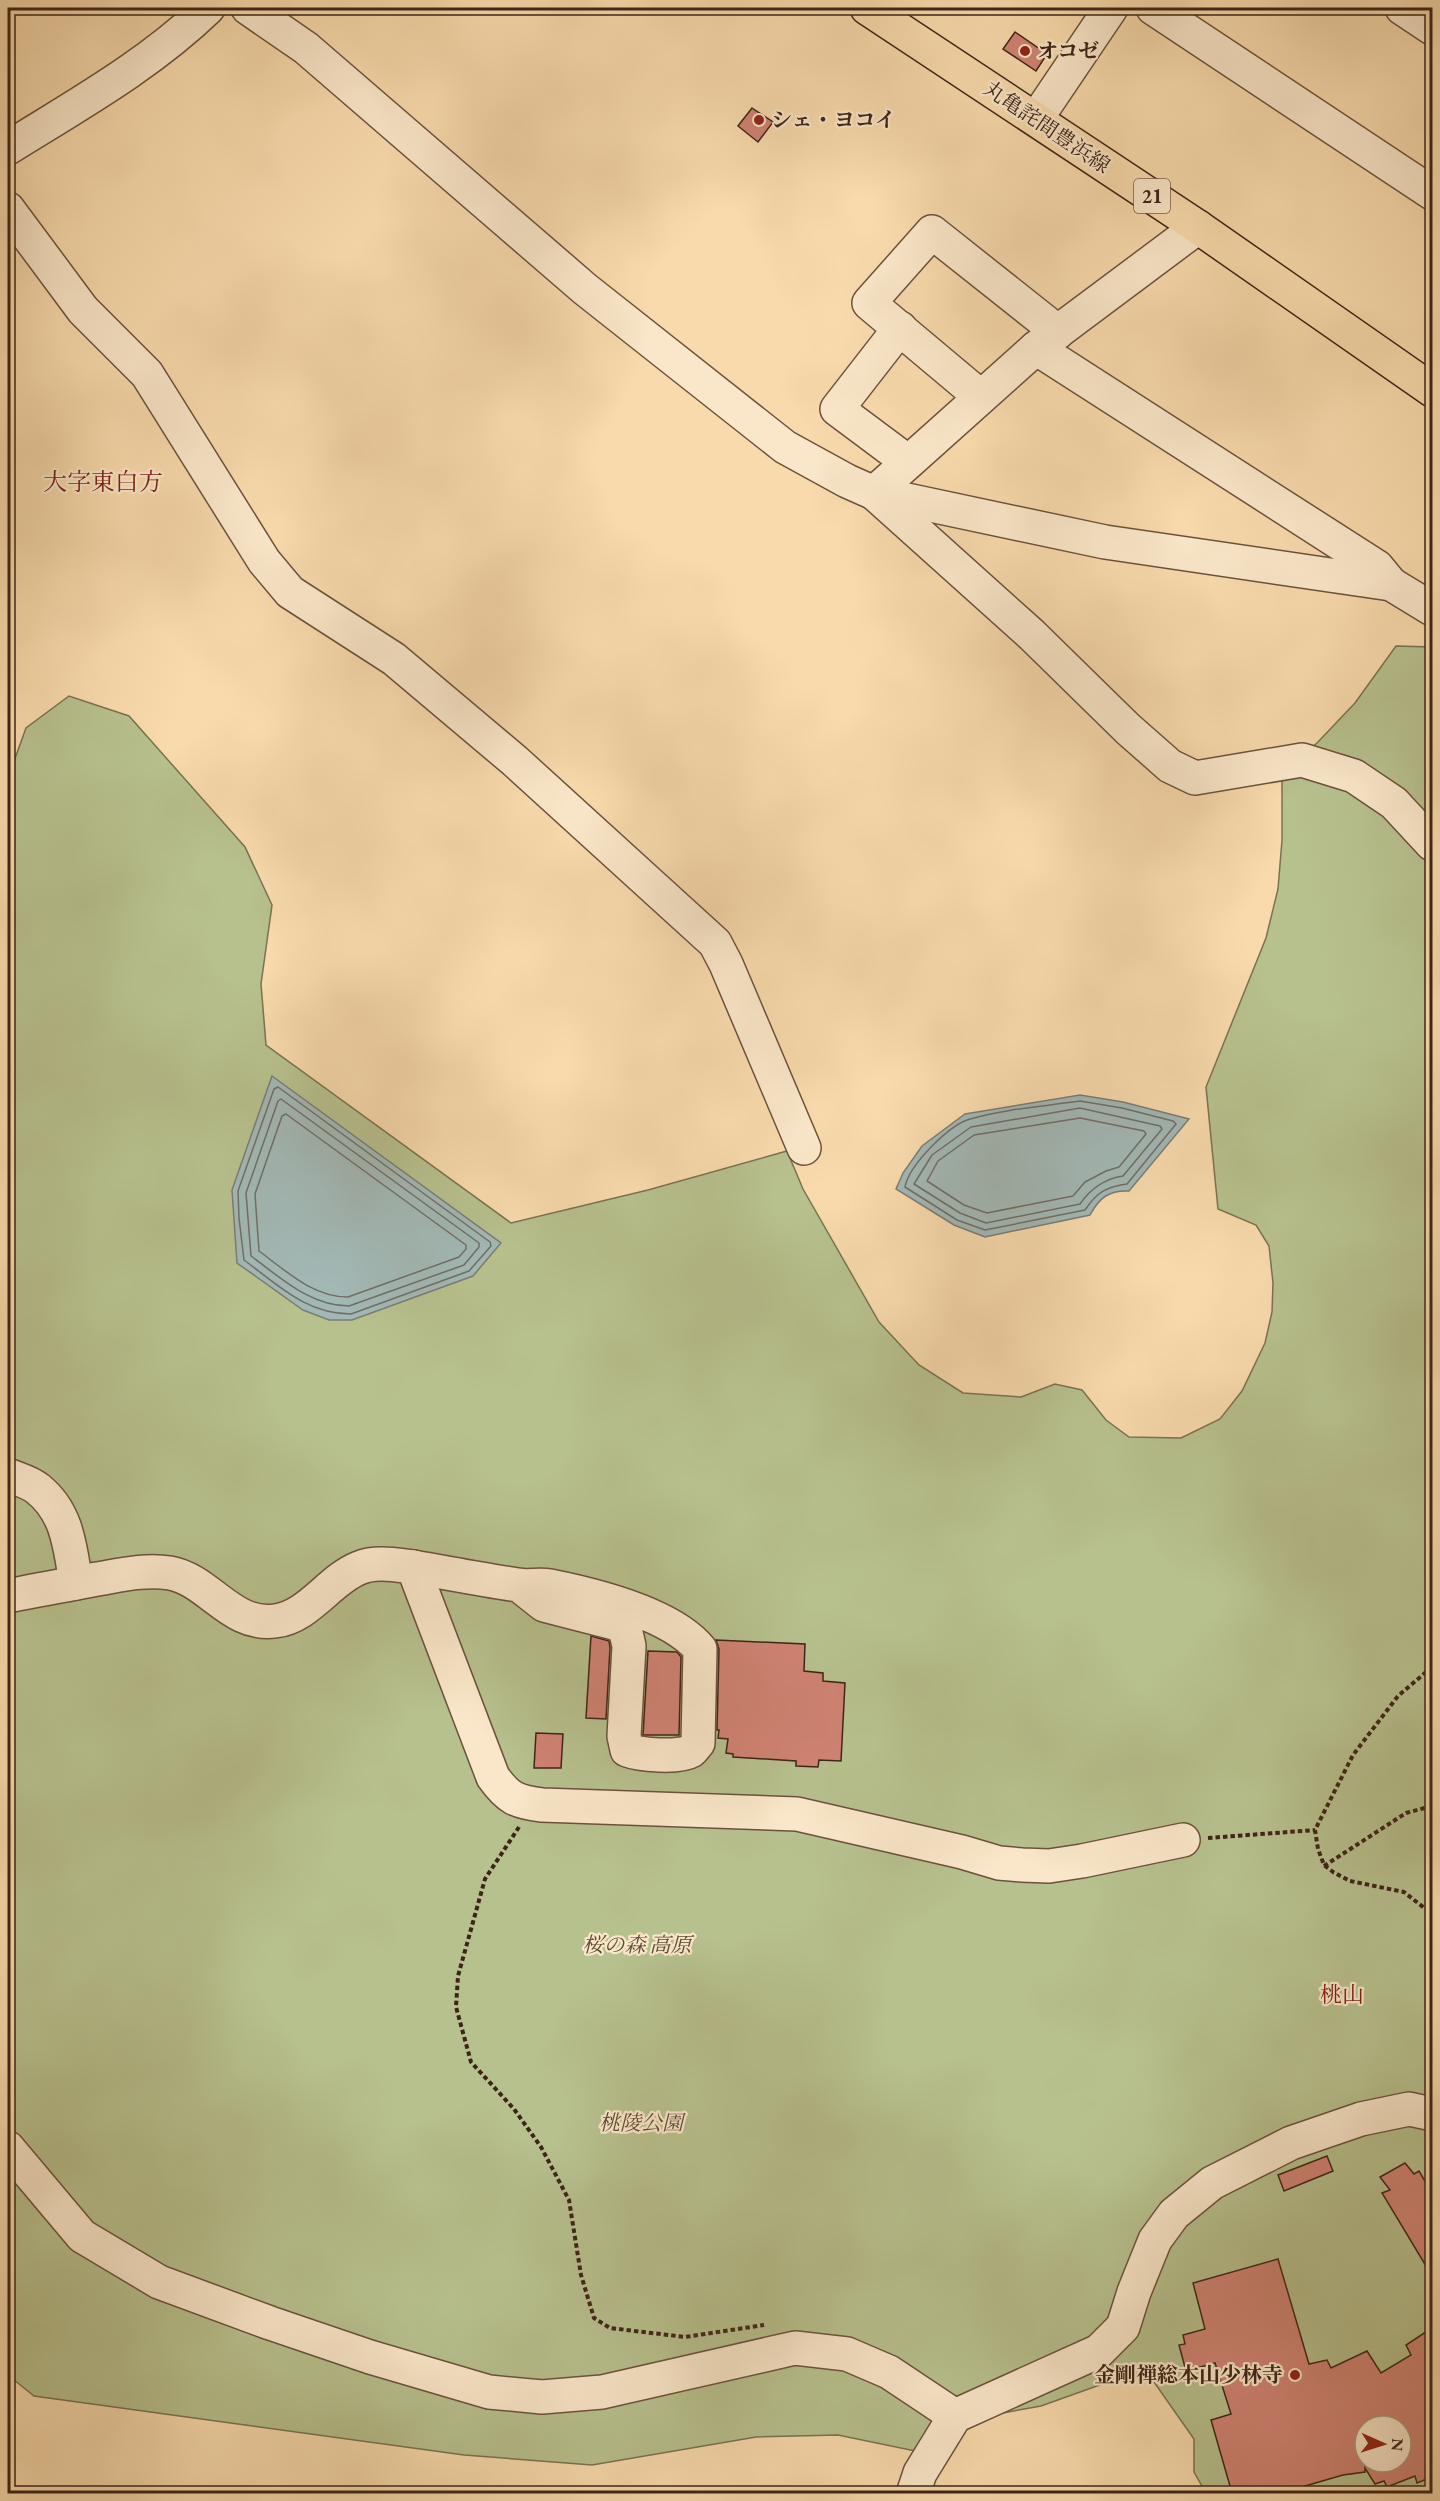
<svg xmlns="http://www.w3.org/2000/svg" width="1440" height="2501" font-family="'EB Garamond','Noto Serif JP',serif">
<rect width="100%" height="100%" fill="#f8daac"/>
<filter id="stains"><feTurbulence type="fractalNoise" baseFrequency=".00333" numOctaves="4"/><feColorMatrix values="0 0 0 0 .2 0 0 0 0 .09 0 0 0 0 .02 0 0 0 .5 -.17"/></filter>
<radialGradient id="worn" r=".72"><stop offset=".6" stop-color="#630" stop-opacity="0"/><stop offset="1" stop-color="#630" stop-opacity=".3"/></radialGradient>
<!-- green -->
<path fill="#b7c18e" stroke="#7a7252" stroke-width="1.5" fill-rule="evenodd" d="M 1396,646 L 1432,647 L 1432,2493 L 1206,2493 L 1194,2472 L 1194,2439 L 1147,2372 L 1122,2377 L 1041,2406 L 975,2418 L 920,2452 L 838,2435 L 756,2437 L 592,2465 L 464,2455 L 34,2396 L 8,2375 L 8,778 L 26,728 L 69,696 L 129,716 L 245,847 L 272,905 L 261,984 L 266,1045 L 511,1223 L 648,1190 L 787,1151 L 803,1189 L 879,1322 L 919,1365 L 963,1393 L 1021,1397 L 1055,1384 L 1082,1390 L 1106,1420 L 1129,1437 L 1181,1438 L 1220,1419 L 1242,1391 L 1265,1343 L 1272,1312 L 1273,1283 L 1269,1246 L 1256,1225 L 1218,1209 L 1206,1087 L 1266,938 L 1278,889 L 1282,840 L 1282,771 L 1317,743 L 1355,703 ZM 1365,2426 L 1401,2426 L 1401,2462 L 1365,2462 Z"/>
<!-- water -->
<g fill="#a2b8b5" stroke="#7a7d76" stroke-width="1.5">
<polygon points="272,1076 501,1243 473,1276 352,1320 329,1320 303,1310 237,1263 232,1190"/>
<path d="M 1080,1095 L 1123,1102 L 1189,1119 L 1129,1191 C 1109,1190 1099,1198 1090,1215 L 985,1237 L 954,1225 L 896,1189 L 903,1173 L 922,1146 L 965,1114 Z"/>
</g>
<g fill="none" stroke-linecap="round" stroke-linejoin="round">
<!-- shore -->
<g stroke="#706e66" stroke-width="1.5">
<path d="M 278,1087 L 490,1242 L 491,1246 L 469,1271 L 351,1314 C 306,1314 278,1285 244,1260 L 239,1218 L 238,1191 L 274,1089 Z"/>
<path d="M 281,1099 L 479,1243 L 479,1247 L 464,1265 L 349,1306 C 310,1306 281,1278 251,1256 L 246,1193 L 278,1101 Z"/>
<path d="M 1080,1101 L 1122,1108 L 1173,1121 L 1176,1124 L 1127,1184 C 1106,1187 1097,1192 1085,1210 L 985,1230 L 957,1220 L 905,1187 C 909,1165 949,1125 970,1119 C 1005,1109 1044,1106 1080,1101 Z"/>
<path d="M 1080,1108 L 1160,1126 L 1162,1129 L 1123,1176 C 1104,1179 1091,1188 1080,1204 L 986,1223 L 960,1213 L 914,1184 L 932,1155 L 971,1127 Z"/>
<path d="M 286,1114 L 466,1245 L 466,1249 L 459,1257 L 348,1297 C 313,1297 286,1271 259,1251 L 255,1194 L 282,1116 Z"/>
<polygon points="1080,1118 1144,1131 1146,1134 1119,1167 1106,1171 1085,1182 1073,1196 987,1213 964,1205 927,1181 938,1161 974,1135"/>
</g>
</g>
<!-- building -->
<g fill="#d08373" stroke="#3e2417" stroke-width="1.5" fill-rule="evenodd">
<polygon points="1015,32 1047,54 1036,71 1003,49"/>
<polygon points="752,108 773,122 758,142 738,126"/>
<polygon points="591,1636 609,1641 610,1648 606,1719 586,1718"/>
<polygon points="716,1640 805,1644 804,1671 823,1673 823,1681 845,1683 841,1761 819,1760 818,1767 796,1766 796,1761 733,1757 733,1754 726,1753 728,1739 718,1738 719,1730 717,1730 719,1649"/>
<polygon points="648,1651 677,1652 681,1657 679,1735 643,1735"/>
<polygon points="536,1733 563,1734 561,1768 534,1768"/>
<polygon points="1327,2156 1333,2171 1284,2191 1278,2175"/>
<polygon points="1405,2163 1414,2174 1419,2171 1432,2193 1432,2276 1382,2193 1390,2190 1380,2177"/>
<path d="M 1278,2259 L 1309,2364 L 1327,2360 L 1331,2368 L 1367,2351 L 1381,2373 L 1411,2355 L 1406,2345 L 1432,2328 L 1432,2477 L 1417,2483 L 1415,2476 L 1387,2487 L 1384,2481 L 1375,2484 L 1365,2468 L 1365,2472 L 1343,2475 L 1281,2493 L 1232,2493 L 1211,2420 L 1231,2414 L 1215,2363 L 1186,2371 L 1179,2345 L 1185,2344 L 1183,2335 L 1205,2329 L 1193,2283 ZM 1365,2426 L 1401,2426 L 1401,2462 L 1365,2462 Z"/>
</g>
<g fill="none" stroke-linecap="round" stroke-linejoin="round">
<!-- minor casing -->
<g stroke="#6c523c" stroke-width="36">
<g id="minor">
<polyline points="248,8 306,48 585,289 785,447 847,481 874,493 1105,542 1391,584 1432,609"/>
<polyline points="1153,8 1432,193"/>
<polyline points="1402,8 1432,28"/>
<polyline points="1036,119 1111,8"/>
<path d="M 8,148 C 77,105 149,65 208,8"/>
<polyline points="8,209 83,310 147,374 264,561 290,592 394,659 515,761 715,943 726,964 804,1148"/>
<polyline points="1198,227 1036,348 874,493 1032,635 1128,729 1170,766 1195,778 1302,760 1354,776 1394,803 1432,844"/>
<polyline points="900,328 837,409 908,462"/>
<polyline points="1036,348 1377,567 1391,584"/>
<polyline points="981,397 869,303 932,232 1058,332"/>
<path d="M 8,1475 C 17,1479 30,1482 38,1489 C 68,1513 70,1548 76,1583"/>
<path d="M 413,1567 C 448,1573 483,1580 518,1585 C 528,1587 539,1584 550,1586 C 595,1595 671,1614 700,1649 L 698,1743 C 695,1746 694,1749 691,1751 C 679,1758 640,1755 627,1750 L 624,1736 L 629,1646 L 625,1628 L 614,1623 L 544,1605 L 520,1586"/>
<path d="M 8,1596 C 37,1590 67,1585 97,1579 C 121,1575 145,1569 170,1573 C 209,1580 231,1627 275,1621 C 309,1617 329,1580 359,1568 C 375,1561 396,1565 413,1567 L 493,1777 C 508,1798 516,1802 542,1805 L 797,1814 L 962,1852 L 999,1863 L 1022,1865 L 1049,1866 L 1082,1861 L 1183,1840"/>
<polyline points="8,2148 82,2236 159,2282 270,2323 370,2357 489,2392 542,2397 602,2392 795,2348 847,2354 889,2372 955,2416"/>
<polyline points="913,2494 920,2473 955,2416 1099,2351 1123,2327 1134,2292 1155,2240 1174,2214 1212,2183 1291,2143 1361,2119 1409,2109 1432,2114"/>
</g>
</g>
<!-- major casing -->
<g stroke="#3e2417" stroke-width="36">
<polyline id="major" points="867,8 1198,227 1432,390"/>
</g>
<!-- path -->
<g stroke="#3e2417" stroke-width="4" stroke-dasharray="4.5 3" stroke-linecap="butt">
<polyline points="1432,1667 1398,1696 1353,1755 1315,1830 1318,1849 1324,1865 1333,1872 1350,1881 1404,1892 1432,1914"/>
<polyline points="519,1827 485,1879 458,1976 456,2007 471,2062 514,2109 541,2147 569,2200 581,2275 594,2318 610,2328 685,2337 764,2325"/>
<polyline points="1208,1838 1315,1830"/>
<polyline points="1324,1866 1406,1813 1432,1806"/>
</g>
<!-- minor -->
<use href="#minor" stroke="#fae7c9" stroke-width="33"/>
<!-- major -->
<use href="#major" stroke="#f8daac" stroke-width="33"/>
</g>
<!-- markers -->
<g fill="#8f2418" stroke="#fae7c9" stroke-width="2">
<circle cx="1025" cy="51" r="6"/>
<circle cx="759" cy="120" r="6"/>
<circle cx="1295" cy="2375" r="6"/>
</g>
<g text-anchor="middle" stroke-width="4.5" stroke-linejoin="round" paint-order="stroke">
<!-- shield labels -->
<rect fill="#fae7c9" stroke="#765e4c" stroke-width="1.5" x="1134" y="179" width="36" height="34" rx="4.5"/>
<g font-size="20" font-weight="bold" fill="#3e2417">
<text x="1152" y="203">21</text>
</g>
<!-- poi labels -->
<g font-size="21" font-weight="bold" fill="#3e2417" stroke="#fae7c9" text-anchor="start">
<text x="1037" y="58">オコゼ</text>
<text x="771" y="127">シェ・ヨコイ</text>
<text x="1283" y="2382" text-anchor="end">金剛禅総本山少林寺</text>
</g>
<!-- street labels -->
<g font-size="21" fill="#3e2417" stroke="#fae7c9">
<text transform="translate(1047 127) rotate(34)" y="7">丸亀詫間豊浜線</text>
</g>
<!-- park labels -->
<g font-size="21" font-style="italic" fill="#5c4b35" stroke="#fae7c9">
<text x="637" y="1952">桜の森 高原</text>
<text x="641" y="2130">桃陵公園</text>
</g>
<!-- neighbourhood labels -->
<g font-size="22" fill="#7a1f14" stroke="#fae7c9">
<text x="1342" y="2002">桃山</text>
</g>
<!-- quarter labels -->
<g font-size="24" fill="#7a1f14" stroke="#fae7c9">
<text x="103" y="490">大字東白方</text>
</g>
</g>
<!-- margin -->
<rect width="1440" height="2501" fill="none" stroke="#f8daac" stroke-width="30"/>
<rect x="9" y="9" width="1422" height="2483" fill="none" stroke="#3e2417" stroke-width="3"/>
<rect x="15" y="15" width="1410" height="2471" fill="none" stroke="#3e2417" stroke-width="1.5"/>
<!-- north arrow -->
<g transform="translate(1383 2444) rotate(93)"><circle r="28" fill="#fae7c9" stroke="#af9982" stroke-width="1.5"/>
<path d="M0-4.5L10 22L0 15L-10 22Z" fill="#8f2418"/>
<text y="-9" font-size="16" font-weight="bold" text-anchor="middle" fill="#3e2417">N</text>
</g>
<rect width="100%" height="100%" filter="url(#stains)"/>
<rect width="100%" height="100%" fill="url(#worn)"/>
</svg>
